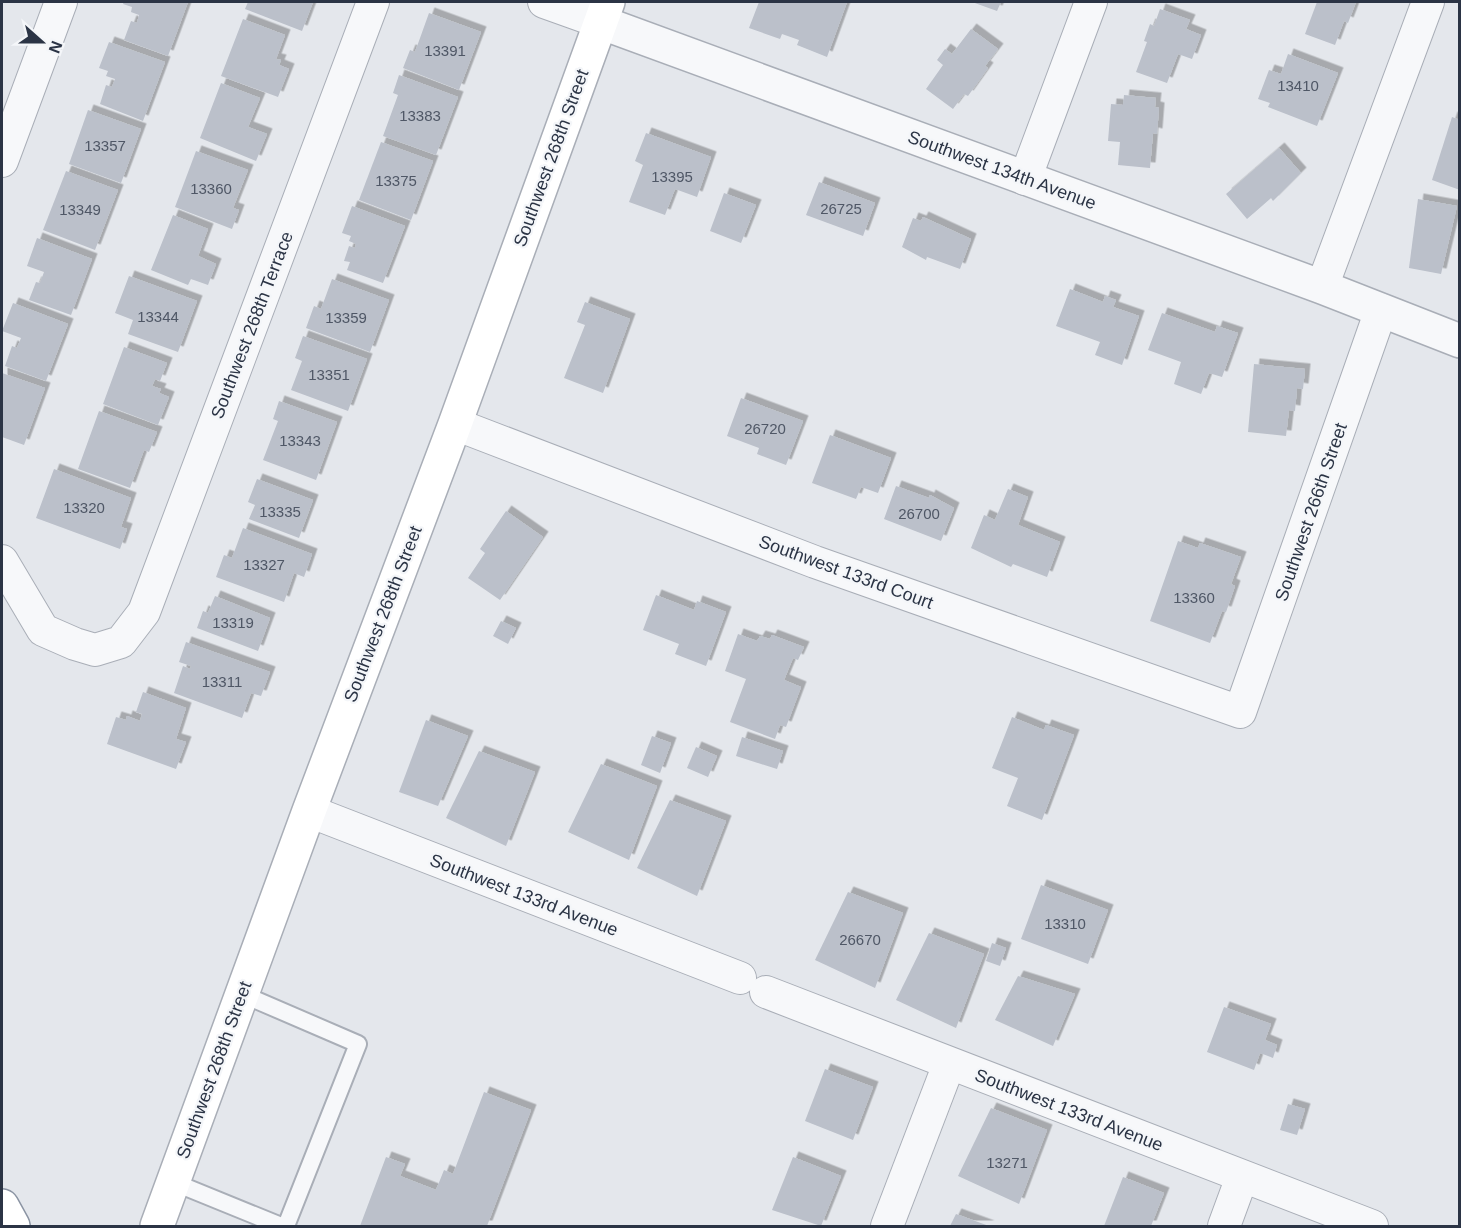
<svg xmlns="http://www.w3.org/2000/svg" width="1461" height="1228" font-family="Arial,sans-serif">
<defs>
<filter id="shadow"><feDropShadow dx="5.5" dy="-5.5" stdDeviation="0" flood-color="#0004"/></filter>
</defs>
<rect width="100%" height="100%" fill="#e4e7ec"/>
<!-- building -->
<g fill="#bbc0ca" filter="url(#shadow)">
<polygon points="124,2 188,2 168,56 124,40 131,21 137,23 139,15 131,12 132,7 123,4"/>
<polygon points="248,2 313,2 302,31 245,9"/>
<polygon points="759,2 847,2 827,57 797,45 799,40 782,34 780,39 749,28"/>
<polygon points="972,2 1001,2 997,11"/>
<polygon points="1317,2 1356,2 1348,23 1344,21 1335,45 1305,34"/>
<polygon points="1160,9 1190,20 1186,29 1201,35 1192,59 1178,54 1167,83 1136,72 1147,42 1144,41 1150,24 1154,26"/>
<polygon points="429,13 481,32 459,90 403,68 410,50 415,52"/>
<polygon points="243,19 285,35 276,59 281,60 279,65 289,69 278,97 221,76"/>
<polygon points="971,29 998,49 985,66 988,68 968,96 964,94 953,109 926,89 943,65 937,60 945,49 952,54"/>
<polygon points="109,42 165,62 143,121 100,104 106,85 112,87 115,79 106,76 108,71 99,68"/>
<polygon points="1288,54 1338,73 1317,126 1268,107 1270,103 1258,99 1269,70 1281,74"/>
<polygon points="399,75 458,97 436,155 383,136 398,95 393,93"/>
<polygon points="221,83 260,98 248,127 267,134 256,161 200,138"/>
<polygon points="1124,95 1156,98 1155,107 1159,108 1157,134 1153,133 1150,168 1118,165 1120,142 1108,141 1111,104 1123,105"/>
<polygon points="88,110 141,129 121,183 69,164"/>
<polygon points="1452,117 1460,120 1460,190 1432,180"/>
<polygon points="646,133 711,157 697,197 675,189 665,215 629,202 643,165 635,161"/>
<polygon points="381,142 433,161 411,220 359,200"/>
<polygon points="1279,148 1301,173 1273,201 1271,198 1247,219 1226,194"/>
<polygon points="196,151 248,170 233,208 239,210 232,229 175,207"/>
<polygon points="66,171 118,190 95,250 43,230"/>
<polygon points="819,182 875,203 863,236 806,215"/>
<polygon points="724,193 756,205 741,243 710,231"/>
<polygon points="1418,199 1457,206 1441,274 1409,268"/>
<polygon points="352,206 405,226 383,283 347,270 350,262 344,261 349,246 355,248 356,244 349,241 351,236 342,233"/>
<polygon points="173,215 208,229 198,256 216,264 208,285 191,279 188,285 151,270"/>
<polygon points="923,217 971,239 960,269 927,257 926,260 902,247 913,218 921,221"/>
<polygon points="37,238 92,259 71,315 29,300 36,282 40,283 44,272 27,266"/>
<polygon points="129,276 197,301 178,352 128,334 133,320 115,313"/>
<polygon points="332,279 389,300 370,352 306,328 314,306 321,309"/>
<polygon points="1070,289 1103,302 1105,296 1116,300 1113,307 1139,316 1122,365 1095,355 1100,342 1056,326"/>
<polygon points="585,302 630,319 603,393 564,378 585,325 577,322"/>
<polygon points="13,303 68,324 46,381 5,366 12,346 17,348 21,338 2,331"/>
<polygon points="1162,313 1215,332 1217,326 1238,333 1222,377 1209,373 1201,394 1174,384 1181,362 1148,350"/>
<polygon points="303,336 367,359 348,411 291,390 302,361 295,358"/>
<polygon points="124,347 167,363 160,381 155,379 152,386 161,389 159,393 169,397 158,425 103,404"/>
<polygon points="1254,364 1305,369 1303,389 1297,388 1295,411 1289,410 1286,436 1248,432"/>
<polygon points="2,373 45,388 24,445 2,437"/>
<polygon points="741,398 803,421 786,465 757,454 759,448 727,436"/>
<polygon points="279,401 337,422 316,480 263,460 278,421 273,419"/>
<polygon points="99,411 157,432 149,452 144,450 130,488 78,469"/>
<polygon points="830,435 891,458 878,493 861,487 856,499 812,483"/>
<polygon points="54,469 131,498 121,527 127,529 120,549 36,518"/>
<polygon points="257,479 313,500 299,538 249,519 255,505 248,502"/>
<polygon points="896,486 929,498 930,495 954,508 941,541 884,519"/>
<polygon points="1008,489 1028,497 1018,525 1060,542 1047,577 1013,564 1011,567 971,548 984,515 995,520"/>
<polygon points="506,511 543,537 500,600 468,578 485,553 480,549"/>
<polygon points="243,528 312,554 304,577 294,573 284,602 216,577 224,555 232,558"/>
<polygon points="1178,541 1198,548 1200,543 1241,557 1231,584 1235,586 1226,612 1222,611 1210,643 1150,621"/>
<polygon points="656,595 694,610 697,601 726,612 706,666 675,654 679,644 643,630"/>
<polygon points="215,596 270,618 258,651 197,628 203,611 208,613"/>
<polygon points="501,621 516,628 508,644 493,636"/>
<polygon points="738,634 757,641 760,636 770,639 772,635 804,647 798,660 793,658 784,680 801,687 786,727 780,725 775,739 730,722 746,679 725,671"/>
<polygon points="186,642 270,672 261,696 251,693 242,718 174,693 183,666 190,669 191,666 179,662"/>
<polygon points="143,692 186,708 176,739 186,742 176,769 107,744 116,717 126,720 127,716 140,721 142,714 136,712"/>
<polygon points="1012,717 1044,730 1046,725 1074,735 1042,820 1007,806 1018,778 992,768"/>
<polygon points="426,720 468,736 438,806 399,792"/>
<polygon points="652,736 671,743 660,773 641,765"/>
<polygon points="742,737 783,751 777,769 736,756"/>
<polygon points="696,747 717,756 708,777 687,768"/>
<polygon points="479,751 535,772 506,846 446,818"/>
<polygon points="601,764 657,786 629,860 568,832"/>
<polygon points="670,800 726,821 697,896 637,868"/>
<polygon points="1041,885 1108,910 1088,964 1021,939"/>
<polygon points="848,892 903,913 875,988 815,960"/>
<polygon points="929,933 984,954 956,1028 896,1000"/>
<polygon points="992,943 1006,948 1000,966 986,961"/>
<polygon points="1018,976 1075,994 1053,1046 995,1020"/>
<polygon points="1224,1007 1271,1024 1265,1040 1277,1045 1273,1058 1260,1053 1254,1070 1207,1052"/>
<polygon points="825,1069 873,1087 853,1140 805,1121"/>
<polygon points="484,1092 531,1110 487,1226 360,1226 386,1157 405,1164 400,1176 436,1190 444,1170 453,1174"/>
<polygon points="1288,1104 1305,1109 1297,1135 1280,1130"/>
<polygon points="991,1108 1047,1130 1019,1204 958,1176"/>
<polygon points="793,1157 841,1176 821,1226 772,1210"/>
<polygon points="1123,1177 1164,1193 1151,1226 1104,1226"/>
<polygon points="956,1214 989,1226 950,1226"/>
</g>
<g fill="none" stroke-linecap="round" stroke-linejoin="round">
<!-- service casing -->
<g stroke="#a9aeb7" stroke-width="20">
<g id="service">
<polyline points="242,994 358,1044 286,1226"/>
<polyline points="173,1182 281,1226"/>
</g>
</g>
<!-- minor casing -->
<g stroke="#a9aeb7" stroke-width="34">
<g id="minor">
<polyline points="544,2 600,22"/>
<polyline points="2,161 61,2"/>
<polyline points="1025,179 1091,2"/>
<polyline points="1322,287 1428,2"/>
<polyline points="455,424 815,562 1240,712 1381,310"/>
<polyline points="2,561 43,630 75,644 95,650 121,642 144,612 373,2"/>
<polyline points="309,811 740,978"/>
<polyline points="766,992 1372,1226"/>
<polyline points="887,1226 949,1064"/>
<polyline points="1224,1226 1242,1177"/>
</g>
</g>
<!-- tertiary casing -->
<g stroke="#a9aeb7" stroke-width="36">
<polyline id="tertiary" points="600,22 1322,287 1460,341"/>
</g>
<!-- secondary casing -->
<g stroke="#a9aeb7" stroke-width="36">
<polyline id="secondary" points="157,1226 309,811 455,424 608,2"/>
</g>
<!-- motorway casing -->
<g stroke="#8b94a3" stroke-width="36">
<polyline id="motorway" points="2,1206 13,1226"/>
</g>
<!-- service -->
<use href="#service" stroke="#f7f8fa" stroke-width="16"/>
<!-- minor -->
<use href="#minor" stroke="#f7f8fa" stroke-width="32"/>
<!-- tertiary -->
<use href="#tertiary" stroke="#f7f8fa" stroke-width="33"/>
<!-- secondary -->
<use href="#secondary" stroke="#fff" stroke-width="33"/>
<!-- motorway -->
<use href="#motorway" stroke="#fff" stroke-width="33"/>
</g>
<g text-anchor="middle" stroke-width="4.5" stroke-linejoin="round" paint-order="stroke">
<!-- number labels -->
<g font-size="15" fill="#4f5766">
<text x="445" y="56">13391</text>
<text x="1298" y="91">13410</text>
<text x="420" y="121">13383</text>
<text x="105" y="151">13357</text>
<text x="672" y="182">13395</text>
<text x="396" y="186">13375</text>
<text x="211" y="194">13360</text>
<text x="841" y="214">26725</text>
<text x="80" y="215">13349</text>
<text x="158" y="322">13344</text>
<text x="346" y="323">13359</text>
<text x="329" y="380">13351</text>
<text x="765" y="434">26720</text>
<text x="300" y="446">13343</text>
<text x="84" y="513">13320</text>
<text x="280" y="517">13335</text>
<text x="919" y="519">26700</text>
<text x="264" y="570">13327</text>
<text x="1194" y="603">13360</text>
<text x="233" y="628">13319</text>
<text x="222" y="687">13311</text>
<text x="1065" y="929">13310</text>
<text x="860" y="945">26670</text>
<text x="1007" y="1168">13271</text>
</g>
<!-- street labels -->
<g font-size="18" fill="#2b3445" stroke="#f4f6f9">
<text transform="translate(551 158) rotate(-70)" y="6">Southwest 268th Street</text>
<text transform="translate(1002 170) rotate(20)" y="6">Southwest 134th Avenue</text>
<text transform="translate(252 325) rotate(-69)" y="6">Southwest 268th Terrace</text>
<text transform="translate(1311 512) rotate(-71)" y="6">Southwest 266th Street</text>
<text transform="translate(846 572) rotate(20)" y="6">Southwest 133rd Court</text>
<text transform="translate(383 614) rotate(-69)" y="6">Southwest 268th Street</text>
<text transform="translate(524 895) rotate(21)" y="6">Southwest 133rd Avenue</text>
<text transform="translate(214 1070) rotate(-70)" y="6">Southwest 268th Street</text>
<text transform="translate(1069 1110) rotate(21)" y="6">Southwest 133rd Avenue</text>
</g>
</g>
<!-- border -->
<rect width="1461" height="1228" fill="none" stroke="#2b3445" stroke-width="6"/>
<!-- north arrow -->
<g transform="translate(42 42) rotate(111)" stroke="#f4f6f9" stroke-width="4.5" paint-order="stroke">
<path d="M0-4.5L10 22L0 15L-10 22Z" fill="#2b3445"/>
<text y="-9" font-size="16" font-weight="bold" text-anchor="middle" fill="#2b3445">N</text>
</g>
</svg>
